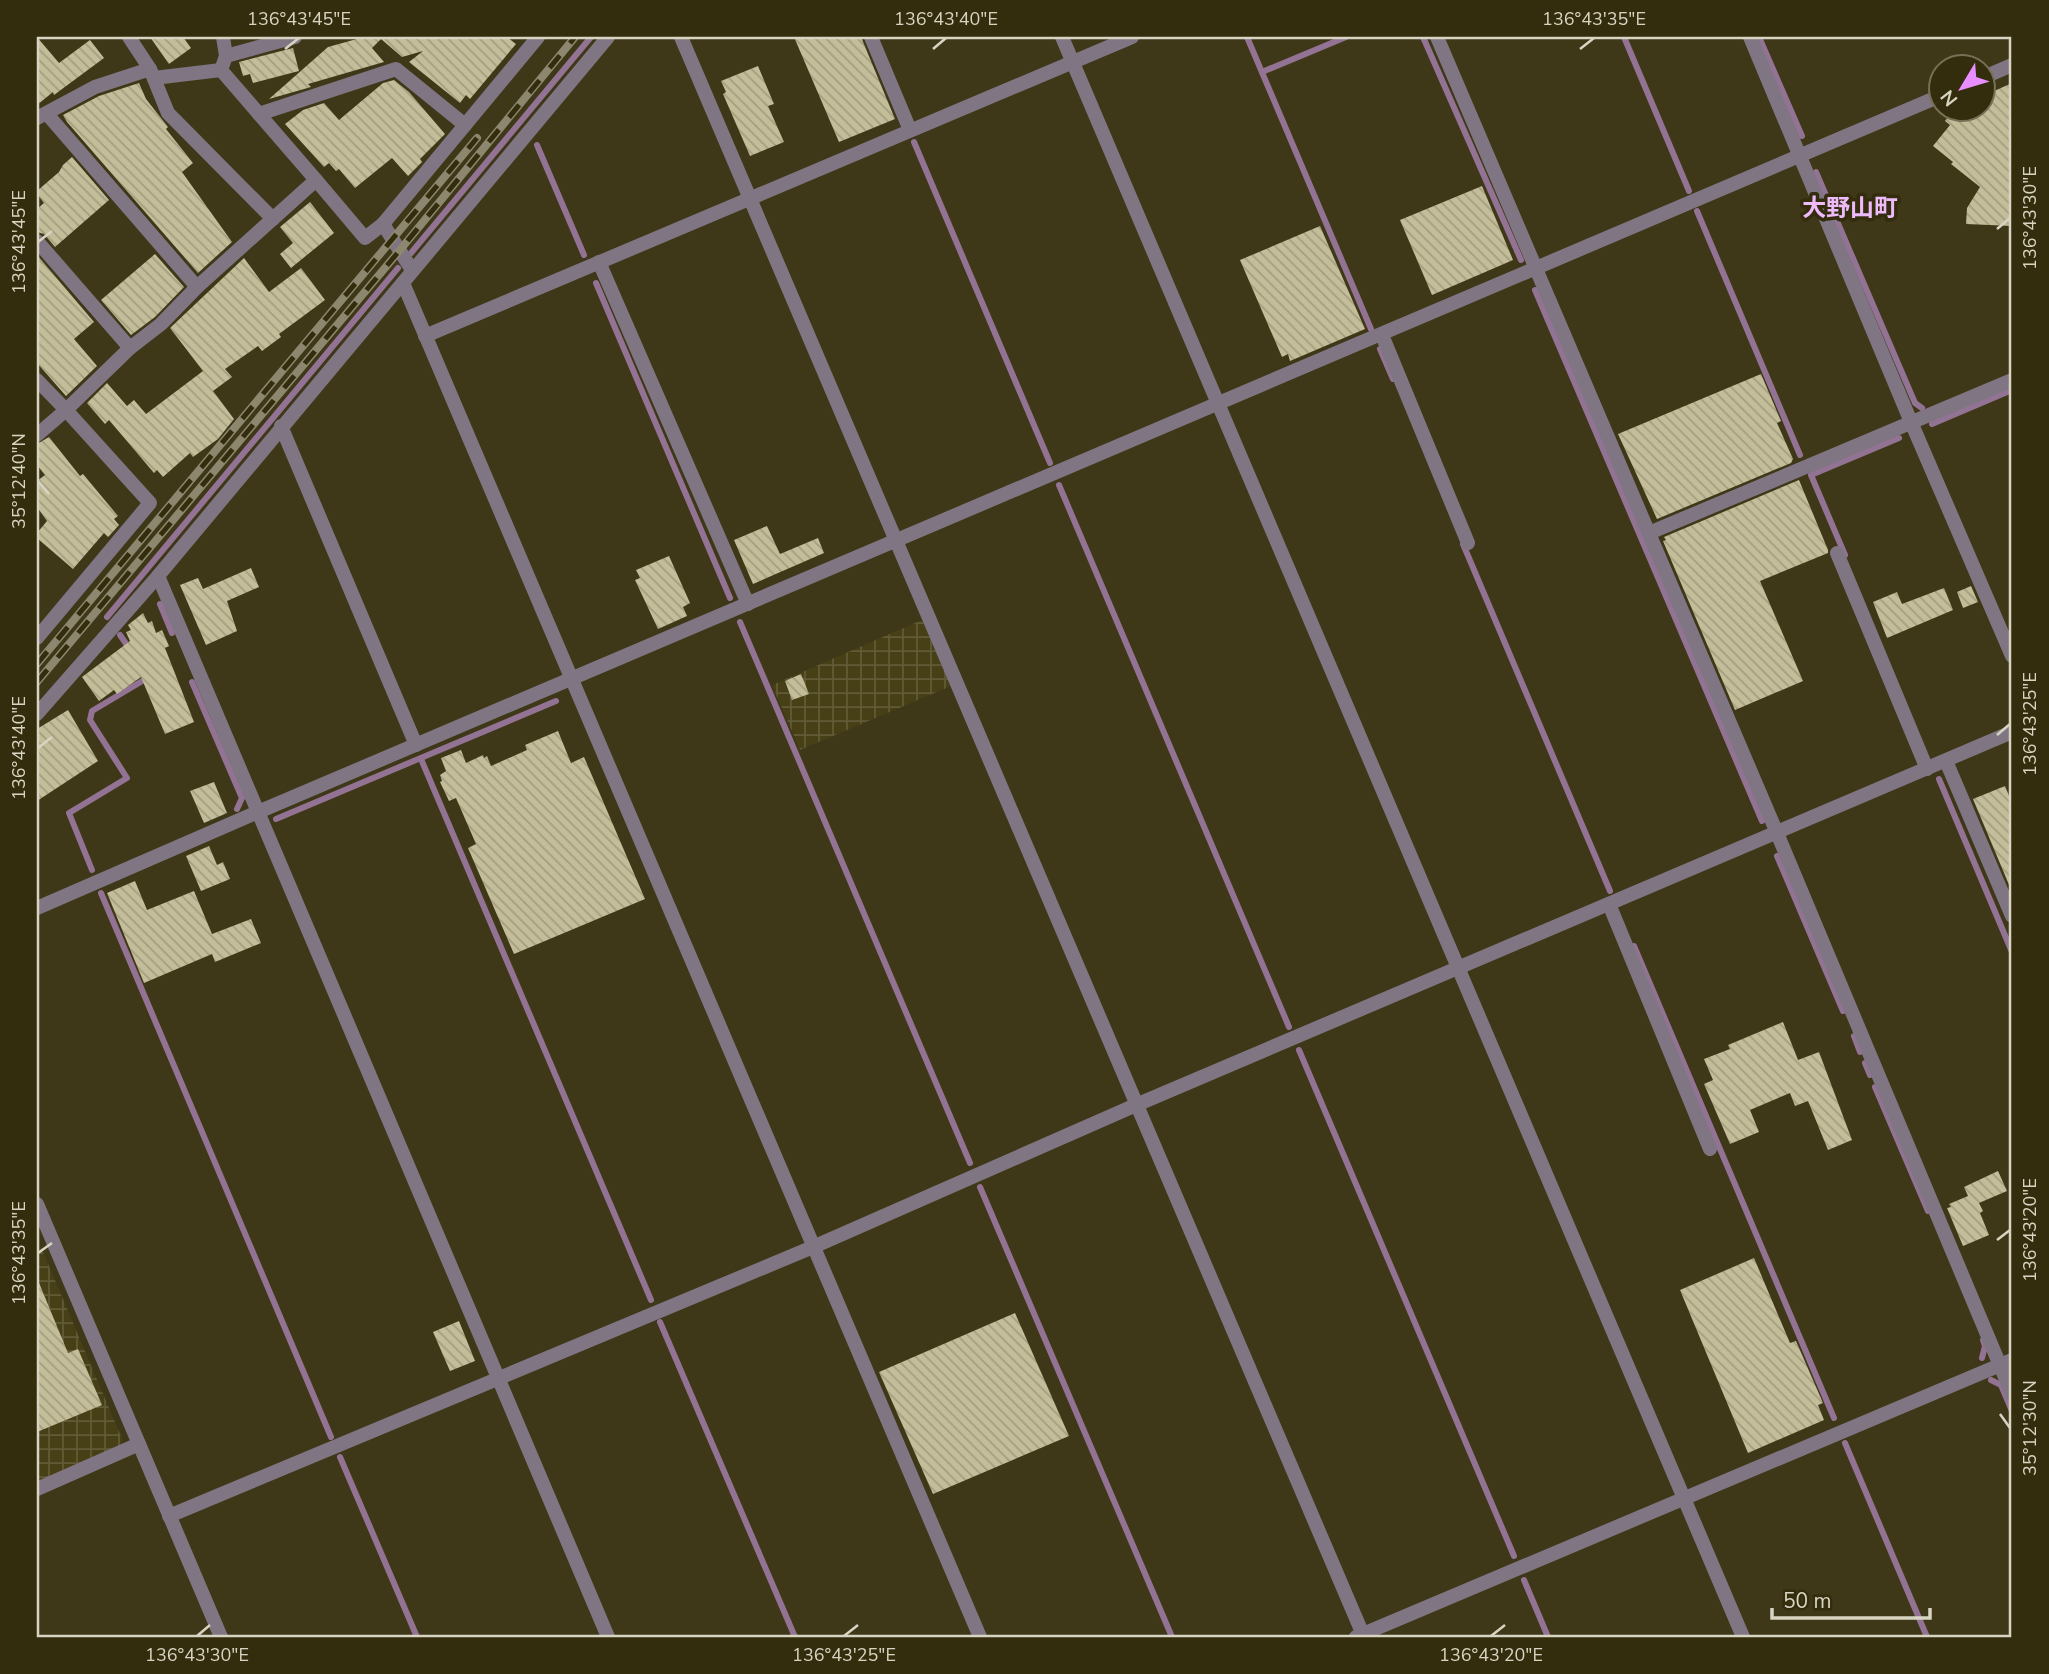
<svg xmlns="http://www.w3.org/2000/svg" width="2049" height="1674" font-family="'Nunito Sans','Noto Sans JP',sans-serif">
<defs>
<pattern id="industrial-grid" width="8" height="8" patternUnits="userSpaceOnUse" patternTransform="scale(1.75)"><rect width="8" height="8" fill="#473f16"/><path d="M0 4h8M4 0v8" fill="none" stroke="#615a36"/></pattern>
<pattern id="building-back-hatch" width="6" height="6" patternUnits="userSpaceOnUse" patternTransform="scale(1.75)"><rect width="6" height="6" fill="#c4bd99"/><path d="M-1 5l2 2M0 0l6 6M5-1l2 2" fill="none" stroke="#a39e81"/></pattern>
</defs>
<rect width="100%" height="100%" fill="#3e3718"/>
<!-- industrial -->
<g fill="url(#industrial-grid)">
<polygon points="922,620 951,686 800,750 772,685"/>
<polygon points="38,1240 123,1441 118,1449 37,1484"/>
</g>
<g fill="none" stroke-linecap="round" stroke-linejoin="round">
<!-- stream -->
<g stroke="#927393" stroke-width="6">
<polyline points="1247,37 1371,329"/>
<polyline points="1423,37 1521,260"/>
<polyline points="1624,37 1689,191"/>
<polyline points="1759,37 1802,136"/>
<polyline points="1262,72 1346,37"/>
<polyline points="914,142 1050,463"/>
<polyline points="537,145 584,255"/>
<polyline points="1816,172 1915,403 1922,408"/>
<polyline points="1697,211 1800,455"/>
<polyline points="411,253 591,37"/>
<polyline points="596,283 730,598"/>
<polyline points="1535,290 1762,821"/>
<polyline points="1380,349 1393,379"/>
<polyline points="1932,424 2012,390"/>
<polyline points="1059,485 1289,1027"/>
<polyline points="1463,544 1610,891"/>
<polyline points="1845,555 1811,475 1899,438"/>
<polyline points="160,604 172,633"/>
<polyline points="107,617 398,268"/>
<polyline points="740,622 970,1163"/>
<polyline points="120,635 129,648"/>
<polyline points="192,682 242,798 237,809"/>
<polyline points="421,759 651,1300"/>
<polyline points="1939,779 2012,952"/>
<polyline points="276,819 556,701"/>
<polyline points="1777,856 1843,1011"/>
<polyline points="92,870 69,813 127,778 90,720 92,711 149,677"/>
<polyline points="101,893 331,1437"/>
<polyline points="1634,946 1834,1418"/>
<polyline points="1854,1036 1860,1052"/>
<polyline points="1299,1050 1514,1556"/>
<polyline points="1865,1063 1870,1075"/>
<polyline points="1875,1087 1928,1211"/>
<polyline points="980,1187 1172,1637"/>
<polyline points="660,1322 795,1637"/>
<polyline points="1982,1358 1985,1346 1983,1340"/>
<polyline points="1991,1380 2001,1385 2012,1411"/>
<polyline points="1845,1443 1927,1637"/>
<polyline points="340,1457 417,1637"/>
<polyline points="1524,1580 1548,1637"/>
</g>
</g>
<!-- building -->
<g fill="url(#building-back-hatch)">
<polygon points="37,37 59,63 90,40 104,58 54,95 53,92 37,105"/>
<polygon points="150,37 183,37 191,48 169,64"/>
<polygon points="364,37 507,37 516,44 470,99 466,95 460,103 409,62 423,51 402,57 381,39 372,48 384,62 308,84 311,87 269,99 328,47"/>
<polygon points="794,37 861,37 895,119 839,142"/>
<polygon points="293,48 299,71 253,83 250,74 243,76 239,62"/>
<polygon points="758,66 774,104 768,106 784,142 750,156 723,94 726,92 721,81"/>
<polygon points="394,80 409,92 445,134 420,159 422,162 408,176 392,158 355,188 339,169 336,171 329,163 324,167 285,124 303,110 324,103 339,120 383,83"/>
<polygon points="139,83 146,99 168,127 166,129 193,163 182,172 232,242 198,273 67,122 63,115 99,96"/>
<polygon points="2012,83 2012,226 1966,224 1967,208 1980,187 1951,164 1953,162 1933,146 1950,125 1945,121 1954,108 1983,108 1983,96"/>
<polygon points="72,157 109,200 55,247 44,234 37,232 37,209 44,203 37,194 37,191 59,172 63,165"/>
<polygon points="1482,186 1513,260 1432,295 1400,220"/>
<polygon points="310,202 334,233 291,268 280,254 293,243 280,227"/>
<polygon points="1320,226 1365,329 1290,361 1288,354 1282,357 1240,260"/>
<polygon points="155,254 184,287 155,317 131,335 101,300"/>
<polygon points="37,255 94,322 74,339 97,366 66,396 37,363"/>
<polygon points="244,258 269,292 301,268 325,300 279,334 281,337 262,351 258,346 225,369 232,377 213,391 234,419 218,439 193,457 190,453 163,477 157,470 154,473 109,420 105,424 87,403 107,383 127,406 134,400 146,414 203,371 170,328"/>
<polygon points="1761,374 1781,421 1777,423 1793,459 1791,463 1657,519 1618,434"/>
<polygon points="49,437 80,476 83,474 118,516 114,519 119,525 110,535 108,537 104,533 73,569 37,538 37,533 47,521 37,507 37,481 45,475 37,465 37,444"/>
<polygon points="1799,480 1828,550 1828,553 1760,581 1803,681 1735,710 1663,541 1666,540 1664,537"/>
<polygon points="767,526 780,554 818,538 824,553 753,584 734,540"/>
<polygon points="669,556 690,603 683,607 687,616 658,629 635,580 640,578 636,570"/>
<polygon points="251,568 259,587 227,601 237,631 206,645 180,585 198,578 203,589"/>
<polygon points="1971,586 1978,602 1963,608 1957,592"/>
<polygon points="1944,588 1953,610 1887,638 1873,602 1897,592 1902,604"/>
<polygon points="143,613 148,623 152,621 156,633 162,630 169,646 165,648 194,722 165,734 141,677 117,694 114,690 99,701 82,677 130,641 126,632 131,630 128,625"/>
<polygon points="801,674 809,694 792,700 785,681"/>
<polygon points="68,710 98,761 37,801 37,729"/>
<polygon points="558,731 571,763 584,757 645,899 514,954 468,848 476,844 456,798 449,801 440,782 442,781 440,775 446,771 441,758 461,750 466,763 483,755 484,758 487,756 491,766 527,750 525,745"/>
<polygon points="214,782 227,813 204,823 190,791"/>
<polygon points="2005,786 2012,803 2012,892 1973,799"/>
<polygon points="209,846 217,865 223,862 230,879 201,891 186,856"/>
<polygon points="135,881 147,910 194,891 212,934 251,919 261,943 215,962 212,954 144,983 107,893"/>
<polygon points="1783,1022 1798,1060 1819,1052 1852,1140 1828,1150 1808,1101 1795,1106 1790,1093 1750,1110 1759,1132 1730,1144 1704,1084 1713,1080 1704,1059 1730,1049 1728,1045"/>
<polygon points="1998,1171 2007,1191 1979,1203 1983,1211 1980,1213 1989,1235 1963,1246 1947,1208 1951,1207 1949,1204 1968,1196 1964,1187"/>
<polygon points="1754,1258 1790,1343 1796,1341 1823,1403 1818,1405 1824,1420 1748,1453 1680,1290"/>
<polygon points="37,1278 68,1353 78,1349 102,1405 37,1432"/>
<polygon points="1015,1313 1069,1436 933,1494 879,1372"/>
<polygon points="459,1321 475,1361 450,1371 433,1332"/>
</g>
<g fill="none" stroke-linecap="round" stroke-linejoin="round">
<!-- street -->
<g stroke="#807683" stroke-width="14">
<polyline points="129,37 150,69 168,113 273,219"/>
<polyline points="223,37 226,56 221,70 316,180"/>
<polyline points="681,37 1364,1637"/>
<polyline points="871,37 910,130"/>
<polyline points="1062,37 1743,1637"/>
<polyline points="1437,37 1777,833 2012,1394"/>
<polyline points="1750,37 1911,422 2012,656"/>
<polyline points="226,56 295,37"/>
<polyline points="154,78 221,70"/>
<polyline points="1982,78 2012,65"/>
<polyline points="47,114 197,287"/>
<polyline points="259,114 396,69 465,125"/>
<polyline points="37,118 95,87 150,69"/>
<polyline points="383,224 538,37"/>
<polyline points="37,241 130,348"/>
<polyline points="599,262 748,604"/>
<polyline points="403,283 980,1637"/>
<polyline points="1382,335 1468,543"/>
<polyline points="425,336 1132,37"/>
<polyline points="37,380 66,410 130,348 161,324 197,287 316,180 365,238 383,224 412,270"/>
<polyline points="281,426 416,745"/>
<polyline points="37,435 66,410 150,503 37,638"/>
<polyline points="1649,533 2012,380"/>
<polyline points="1837,553 1927,769"/>
<polyline points="37,714 158,576"/>
<polyline points="1946,761 2012,916"/>
<polyline points="1609,904 1710,1149"/>
<polyline points="37,908 258,812 1940,96"/>
<polyline points="37,1204 221,1637"/>
<polyline points="37,1489 139,1444"/>
<polyline points="169,1516 813,1247 1136,1105 2012,732"/>
<polyline points="608,1637 158,576 608,37"/>
<polyline points="1356,1637 2012,1360"/>
</g>
<!-- rail casing -->
<g stroke="#8c876e" stroke-width="8">
<g id="rail">
<polyline points="37,664 477,138"/>
<polyline points="37,682 400,250 575,37"/>
</g>
</g>
<!-- rail -->
<use href="#rail" stroke="#342d0d" stroke-width="5" stroke-dasharray="16" stroke-linecap="butt"/>
</g>
<!-- ticks -->
<path fill="none" stroke="#d8d4c2" stroke-width="2.5" d="M 285,49 L 299,38M 933,49 L 946,38M 1580,49 L 1594,38M 1997,229 L 2010,218M 38,242 L 52,231M 38,481 L 49,494M 1997,735 L 2010,724M 38,748 L 52,737M 1997,1240 L 2010,1230M 38,1253 L 52,1243M 2000,1414 L 2010,1428M 197,1636 L 210,1625M 844,1636 L 858,1625M 1491,1636 L 1505,1625"/>
<g text-anchor="middle" stroke-width="7" stroke-linejoin="round" paint-order="stroke">
<!-- quarter labels -->
<g font-size="24" font-weight="bold" fill="#edbbfa" stroke="#342d0d">
<text x="1850" y="216">大野山町</text>
</g>
</g>
<!-- border -->
<rect width="2049" height="1674" fill="none" stroke="#342d0d" stroke-width="77"/>
<!-- north arrow -->
<g transform="translate(1962 88) rotate(232)"><circle r="33" fill="#342d0d" stroke="#767055" stroke-width="2"/>
<path d="M0-5L12 26L0 18L-12 26Z" fill="#e88eff"/>
<text y="-10" font-size="19" font-weight="bold" text-anchor="middle" fill="#d8d4c2">N</text>
</g>
<!-- scale -->
<path d="M1772 1608v10h158v-10" fill="none" stroke="#d8d4c2" stroke-width="3.5"/>
<text x="1783" y="1608" font-size="21" fill="#d8d4c2" stroke="#342d0d" stroke-width="5" paint-order="stroke">50 m</text>
<rect x="38" y="38" width="1972" height="1598" fill="none" stroke="#d8d4c2" stroke-width="2.5"/>
<g font-size="18" text-anchor="middle" fill="#d8d4c2">
<text x="299" y="25">136°43'45"E</text>
<text x="946" y="25">136°43'40"E</text>
<text x="1594" y="25">136°43'35"E</text>
<text transform="translate(2030 218) rotate(-90)" y="6">136°43'30"E</text>
<text transform="translate(19 242) rotate(-90)" y="6">136°43'45"E</text>
<text transform="translate(19 481) rotate(-90)" y="6">35°12'40"N</text>
<text transform="translate(2030 724) rotate(-90)" y="6">136°43'25"E</text>
<text transform="translate(19 748) rotate(-90)" y="6">136°43'40"E</text>
<text transform="translate(2030 1230) rotate(-90)" y="6">136°43'20"E</text>
<text transform="translate(19 1253) rotate(-90)" y="6">136°43'35"E</text>
<text transform="translate(2030 1428) rotate(-90)" y="6">35°12'30"N</text>
<text x="197" y="1661">136°43'30"E</text>
<text x="844" y="1661">136°43'25"E</text>
<text x="1491" y="1661">136°43'20"E</text>
</g>
</svg>
